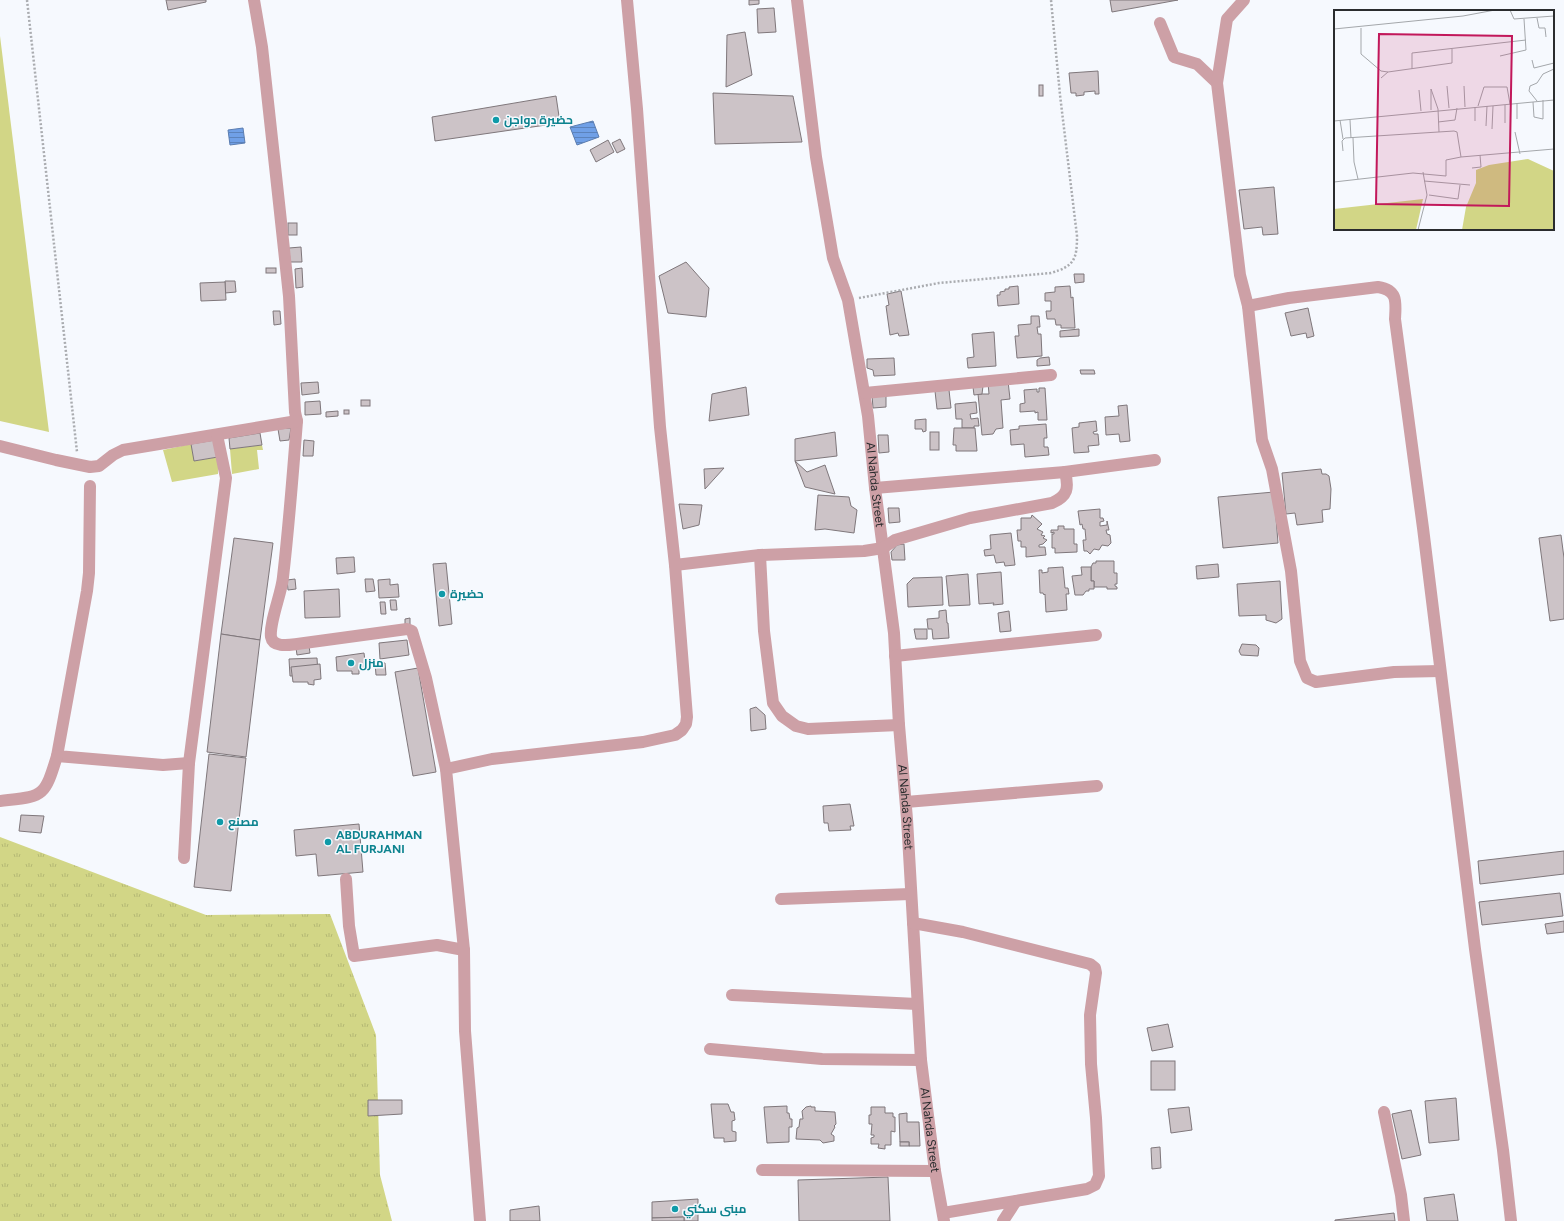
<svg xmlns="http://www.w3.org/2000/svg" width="1564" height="1221" font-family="Figtree,Cairo,sans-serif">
<defs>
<pattern id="grass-tufts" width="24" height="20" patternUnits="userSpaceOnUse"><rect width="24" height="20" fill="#d2d686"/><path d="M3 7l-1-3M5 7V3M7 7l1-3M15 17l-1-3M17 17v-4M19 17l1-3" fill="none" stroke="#b4b874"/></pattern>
<pattern id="water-rules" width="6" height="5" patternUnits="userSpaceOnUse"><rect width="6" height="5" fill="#70a0e7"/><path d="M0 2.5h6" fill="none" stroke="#5c83bc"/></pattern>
</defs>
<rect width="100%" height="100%" fill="#f6f9fe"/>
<!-- grass -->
<polygon fill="url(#grass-tufts)" points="0,837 206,915 330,914 376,1035 380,1175 392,1221 0,1221"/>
<!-- green -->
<g fill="#d2d686">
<polygon points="0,36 49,432 0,421"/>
<polygon points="191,444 195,461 218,457 218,474 172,482 163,450"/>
<polygon points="262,445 263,450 257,450 259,469 232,474 230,449"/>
</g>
<!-- water -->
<g fill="url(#water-rules)" stroke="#5b7db0">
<polygon points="593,121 599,137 577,145 570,127"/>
<polygon points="243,128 245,143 230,145 228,130"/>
</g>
<!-- building -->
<g fill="#ccc3c7" stroke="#7f777b">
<polygon points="166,0 206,0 206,2 168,10"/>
<polygon points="749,0 759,0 759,4 749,5"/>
<polygon points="1110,0 1178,0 1112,12"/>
<polygon points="774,8 776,32 758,33 757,9"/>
<polygon points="745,32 752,75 726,87 727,35"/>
<polygon points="1098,71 1099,94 1095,94 1095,91 1084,92 1084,95 1076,96 1076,93 1071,93 1069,73"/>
<rect x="1039" y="85" width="4" height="11"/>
<polygon points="713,93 793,96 802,142 715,144"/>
<polygon points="556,96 560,123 435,141 432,117"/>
<polygon points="620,139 625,149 617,153 612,143"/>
<polygon points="608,140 614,152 596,162 590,150"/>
<polygon points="1274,187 1278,234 1263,235 1262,227 1244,229 1239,190"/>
<rect x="288" y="223" width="9" height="12"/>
<polygon points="301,247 302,262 290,262 289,248"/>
<polygon points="686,262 709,288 706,317 668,313 659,276"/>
<rect x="266" y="268" width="10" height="5"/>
<polygon points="302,268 303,287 296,288 295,269"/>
<polygon points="1074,274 1084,274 1084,282 1075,283"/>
<polygon points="225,281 235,281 236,292 225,293"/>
<polygon points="225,282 226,300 201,301 200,283"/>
<polygon points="1018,286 1019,304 998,306 997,295 1000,295 1000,292 1005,291 1005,289 1009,289 1009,287"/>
<polygon points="1070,286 1071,298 1073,297 1075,328 1061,328 1061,325 1056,325 1055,319 1047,319 1046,311 1051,311 1051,301 1045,301 1045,293 1055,292 1055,287"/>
<polygon points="901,291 909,335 899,336 898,333 890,335 886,306 889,305 887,294"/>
<polygon points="1308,308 1314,336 1307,338 1306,333 1291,336 1285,313"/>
<polygon points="273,311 280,311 281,324 274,325"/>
<polygon points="1031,316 1039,316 1040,327 1037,327 1038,334 1041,334 1042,356 1017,358 1015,336 1019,336 1018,325 1031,324"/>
<polygon points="1079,329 1079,336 1060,337 1060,331"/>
<polygon points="994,332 996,366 968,368 967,358 974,357 972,334"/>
<polygon points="1049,357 1050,365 1037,366 1037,360 1040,358"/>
<polygon points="894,358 895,375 874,376 873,370 867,368 867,359"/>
<polygon points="1080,370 1094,370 1095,374 1081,374"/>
<polygon points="1008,381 1010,399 1001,400 1003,428 996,429 993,434 982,435 978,394 989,394 988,383"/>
<polygon points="318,382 319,393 302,395 301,383"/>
<polygon points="983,386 982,394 974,395 973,387"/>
<polygon points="746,387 749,415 709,421 712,394"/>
<polygon points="1039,388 1045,388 1047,420 1038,420 1038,412 1035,413 1035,411 1020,412 1020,404 1025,403 1024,390 1037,389 1037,392 1039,392"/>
<polygon points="949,390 951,408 937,409 935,391"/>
<polygon points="872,395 886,395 886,407 873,408"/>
<rect x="361" y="400" width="9" height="6"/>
<polygon points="320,401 321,414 305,415 305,402"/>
<polygon points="976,402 977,413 970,414 971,419 978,418 979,426 974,426 974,428 962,428 962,419 956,419 955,404"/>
<polygon points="1127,405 1130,441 1120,442 1119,434 1106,435 1105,417 1119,416 1118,406"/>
<rect x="344" y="410" width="5" height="4"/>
<polygon points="338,411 338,416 326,417 326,412"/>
<polygon points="926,419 926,431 923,432 922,429 915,429 915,420"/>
<polygon points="1096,421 1097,431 1093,432 1094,434 1098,434 1099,445 1088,446 1089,452 1074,453 1072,428 1079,427 1079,423"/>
<polygon points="1046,424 1047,438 1044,438 1044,447 1048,447 1049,455 1025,457 1024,444 1011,445 1010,430 1019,429 1019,426"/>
<polygon points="291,428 289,440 280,441 278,429"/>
<polygon points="954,428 975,428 977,451 956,451 956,445 953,445"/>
<polygon points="835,432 837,456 795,461 795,439"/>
<rect x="930" y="432" width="9" height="18"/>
<polygon points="260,433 262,445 230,449 229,438"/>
<polygon points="878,435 888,435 889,452 879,453"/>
<polygon points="215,440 218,457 194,461 191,444"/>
<polygon points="304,440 314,441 313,456 303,456"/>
<polygon points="795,461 807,472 825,465 835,494 805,487"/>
<polygon points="724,468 705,489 704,469"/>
<polygon points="1321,469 1322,474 1326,474 1329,476 1331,489 1330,509 1322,510 1323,522 1297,525 1295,513 1286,514 1282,473"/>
<polygon points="1274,492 1278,543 1223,548 1218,497"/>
<polygon points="818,495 849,497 851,506 857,510 854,533 825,529 815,530"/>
<polygon points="679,504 702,505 699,525 683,529"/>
<polygon points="888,508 899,508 900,522 889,523"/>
<polygon points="1100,509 1100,518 1103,518 1104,521 1100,522 1100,526 1107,525 1107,521 1109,530 1106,530 1107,534 1110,535 1111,543 1108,546 1102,545 1099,550 1094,549 1090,554 1087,551 1084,551 1083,540 1086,540 1085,529 1083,529 1082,524 1080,525 1078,511"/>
<polygon points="1032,515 1042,524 1037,529 1043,532 1041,535 1045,536 1043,538 1047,540 1043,544 1039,545 1039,547 1045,547 1046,555 1026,557 1026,547 1021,547 1021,541 1018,541 1017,530 1021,530 1021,518 1031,518"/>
<polygon points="1058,526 1064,526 1064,529 1074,529 1074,544 1077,544 1077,552 1055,553 1055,548 1052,548 1052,534 1054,534 1054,532 1051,533 1051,530 1058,530"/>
<polygon points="1011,533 1015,565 1005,566 1004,562 996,563 994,555 985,556 984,550 991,549 990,535"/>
<polygon points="1561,535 1564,558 1564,619 1550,621 1539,538"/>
<polygon points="234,538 273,543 260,640 221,634"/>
<polygon points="904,544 905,560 892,560 891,552 897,545"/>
<polygon points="354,557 355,572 337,574 336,558"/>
<polygon points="1096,561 1114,561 1114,573 1117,573 1117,584 1115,584 1115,586 1117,587 1117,589 1107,589 1107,587 1094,587 1094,581 1091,581 1091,567 1093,563 1096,563"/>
<polygon points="446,563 452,624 439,626 433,564"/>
<polygon points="1218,564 1219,577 1197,579 1196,566"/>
<polygon points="1063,567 1065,588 1068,588 1069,594 1066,594 1067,610 1046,612 1045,594 1044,595 1043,593 1040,593 1039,570 1042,570 1042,573 1048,572 1048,568"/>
<polygon points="1081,567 1091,567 1091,581 1094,581 1094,589 1089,589 1089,591 1086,591 1083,595 1075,595 1072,576 1082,575"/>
<polygon points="1001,572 1003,604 993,605 994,603 979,604 977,574"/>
<polygon points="968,574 970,605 949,606 946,576"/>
<polygon points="942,577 943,605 908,607 907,584 913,578"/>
<polygon points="295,579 296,589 288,590 287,580"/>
<polygon points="365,579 373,579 375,591 366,592"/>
<polygon points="390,579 390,585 398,584 399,597 379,598 378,580"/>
<polygon points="1280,581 1282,619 1276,623 1266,620 1266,615 1239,616 1237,584"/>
<polygon points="339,589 340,617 305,618 304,591"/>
<polygon points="390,600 396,600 397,610 391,610"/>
<polygon points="380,602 385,602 386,614 381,614"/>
<polygon points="946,610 947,623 948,623 949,638 933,639 932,629 928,629 927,619 939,618 939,611"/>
<polygon points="1009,611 1011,631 1000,632 998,613"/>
<polygon points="410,618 410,626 405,627 405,619"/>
<polygon points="914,629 927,629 927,639 916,639"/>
<polygon points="221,634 260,640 246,757 207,752"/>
<polygon points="407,640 409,655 380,659 379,643"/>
<polygon points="1242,644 1256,645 1259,648 1258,656 1241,655 1239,651"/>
<polygon points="309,646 310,653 297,655 296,648"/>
<polygon points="364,653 366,669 359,669 359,674 352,674 352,671 337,671 336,657"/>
<polygon points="317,658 318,675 290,676 289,659"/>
<polygon points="375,663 385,663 386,675 376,675"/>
<polygon points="320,664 321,679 314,680 314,685 308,684 308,682 293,682 291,667"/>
<polygon points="418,668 436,772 413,776 395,672"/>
<polygon points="756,707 765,715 766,729 751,731 750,709"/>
<polygon points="209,754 246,758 231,891 194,887"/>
<polygon points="850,804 854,826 850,826 851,830 829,831 828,823 824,823 823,806"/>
<polygon points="21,815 44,816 41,833 19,831"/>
<polygon points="359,824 363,872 318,876 316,854 296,856 294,830"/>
<polygon points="1564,851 1564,874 1480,884 1478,861"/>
<polygon points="1560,893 1563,916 1482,925 1479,902"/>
<polygon points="1564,921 1564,932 1547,934 1545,924"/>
<polygon points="1168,1024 1173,1047 1152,1051 1147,1028"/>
<rect x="1151" y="1061" width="24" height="29"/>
<polygon points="1456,1098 1459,1140 1429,1143 1425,1101"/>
<polygon points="368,1100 402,1100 402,1114 368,1116"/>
<polygon points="711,1104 728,1104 731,1112 734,1112 735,1120 732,1121 732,1131 736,1132 736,1141 724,1142 724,1138 714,1138"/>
<polygon points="787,1106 787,1113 789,1113 790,1119 792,1119 792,1127 789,1127 789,1142 767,1143 764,1107"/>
<polygon points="811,1106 811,1107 815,1107 815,1111 835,1112 836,1124 834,1126 835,1127 831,1134 834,1136 834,1141 823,1143 820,1140 796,1139 797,1128 799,1127 800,1119 803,1119 802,1111 806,1107"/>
<polygon points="871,1107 885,1107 885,1113 893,1113 893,1117 895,1117 895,1132 891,1131 891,1145 885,1145 885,1149 878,1148 879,1144 871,1144 871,1138 874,1137 874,1135 871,1135 872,1124 869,1124 869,1115 871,1115"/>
<polygon points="1189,1107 1192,1130 1171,1133 1168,1109"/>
<polygon points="1411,1110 1421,1155 1402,1159 1392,1114"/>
<polygon points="907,1113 907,1122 919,1122 920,1146 909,1146 909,1142 900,1142 899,1114"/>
<rect x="900" y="1142" width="9" height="4"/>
<polygon points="1160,1147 1161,1168 1152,1169 1151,1148"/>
<polygon points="888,1177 890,1221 799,1221 798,1180"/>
<polygon points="1454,1194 1458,1221 1427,1221 1424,1198"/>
<polygon points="698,1199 698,1221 684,1221 684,1217 652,1218 652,1202"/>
<polygon points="539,1206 540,1221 510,1221 510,1210"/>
<polygon points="1394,1213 1395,1221 1335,1221 1335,1220"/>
<polygon points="684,1217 684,1221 652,1221 652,1218"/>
</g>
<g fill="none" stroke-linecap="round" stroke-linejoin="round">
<!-- path -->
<g stroke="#aaacb0" stroke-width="2.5" stroke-dasharray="2 2" stroke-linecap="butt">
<polyline points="27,0 77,452"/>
<path d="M 859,298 L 939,283 L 1051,273 C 1074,266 1077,260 1077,236 L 1060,95 L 1051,0"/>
</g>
<!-- street -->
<g stroke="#cda0a6" stroke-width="12">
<path d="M 254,0 L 262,47 L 279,203 L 289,296 L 295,412 L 297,421 C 293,473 289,525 283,577 C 282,592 269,623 271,637 C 273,648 289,645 297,644 L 407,629 L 412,631 L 426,678 L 446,769"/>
<path id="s1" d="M 797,0 L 816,157 L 833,258 L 848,300 L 868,416 L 875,488 L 894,633 L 899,725 L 907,819 L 921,1060 L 935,1171 L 944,1221"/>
<polyline points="1160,23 1174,57 1197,64 1217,83 1240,275 1248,306 1262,440 1272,469 1291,571 1300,661 1307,678 1316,682 1394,672 1440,671"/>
<polyline points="1217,83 1227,19 1244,0"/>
<path d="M 1248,306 L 1289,298 L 1378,287 C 1398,290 1396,302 1395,319 L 1423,528 L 1475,949 L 1503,1150 L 1511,1221"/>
<polyline points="865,393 1051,375"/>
<polyline points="0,446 56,460 90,467 99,466 113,455 123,450 297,421"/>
<polyline points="1065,472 1155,460"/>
<polyline points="90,486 89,573 87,591 57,756 163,765 189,763"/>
<polyline points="760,555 764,631 773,703 782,716 796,726 808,729 899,725"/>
<path d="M 675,565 L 760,555 L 864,551 L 883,548 L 895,540 L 970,518 L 1052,503 C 1068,496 1069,488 1065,472 L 875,488"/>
<polyline points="895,656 1096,635"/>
<path d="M 0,801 C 43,796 44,799 57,756"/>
<polyline points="906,802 1097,786"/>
<polyline points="184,858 189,763 226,478 217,435"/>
<polyline points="346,879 349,926 354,956 437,945 464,950"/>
<polyline points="781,899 910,894"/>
<polyline points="913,923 963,932 1090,964 1095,968 1096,973 1090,1015 1091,1064 1096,1118 1099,1176 1095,1185 1087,1189 943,1213"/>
<polyline points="732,995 917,1004"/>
<polyline points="710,1049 822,1059 921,1060"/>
<polyline points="1384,1112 1401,1195 1404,1221"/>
<polyline points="762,1170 935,1171"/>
<polyline points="480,1221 465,1031 464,950 446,769 492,759 643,742 675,735 682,730 686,724 687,717 675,565 660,427 637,109 627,0"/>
<polyline points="1003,1221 1016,1201"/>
</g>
</g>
<!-- markers -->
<g fill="#0f9aa8" stroke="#f6f9fe" stroke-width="1.5">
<circle cx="496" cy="120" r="4"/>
<circle cx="442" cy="594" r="4"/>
<circle cx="351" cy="663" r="4"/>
<circle cx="220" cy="822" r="4"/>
<circle cx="328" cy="842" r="4"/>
<circle cx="675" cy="1209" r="4"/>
</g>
<g text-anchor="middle" stroke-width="3" stroke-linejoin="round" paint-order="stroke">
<!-- culture labels -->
<g font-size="12" font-weight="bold" fill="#0d838f" stroke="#f6f9fe" text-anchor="start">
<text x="504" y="124">حضيرة دواجن</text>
<text x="450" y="598">حضيرة</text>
<text x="359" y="667">منزل</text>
<text x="228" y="826">مصنع</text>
<text x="336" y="839">ABDURAHMAN<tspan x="336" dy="14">AL FURJANI</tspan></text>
<text x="683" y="1213">مبنى سكني</text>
</g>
<!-- street labels -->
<g font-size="12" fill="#2a2c2e" stroke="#f6f9fe">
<text dy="4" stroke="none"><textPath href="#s1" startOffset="492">Al Nahda Street</textPath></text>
<text dy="4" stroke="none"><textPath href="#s1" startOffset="816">Al Nahda Street</textPath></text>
<text dy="4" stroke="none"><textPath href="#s1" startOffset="1140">Al Nahda Street</textPath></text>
</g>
</g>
<!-- overview -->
<g transform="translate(1334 10)">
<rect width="220" height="220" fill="#f6f9fe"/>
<path d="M 194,149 L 220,161 L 220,220 L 128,220 L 132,197 L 142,173 L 142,160 L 155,155 Z" fill="#d2d686"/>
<path d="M 89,189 L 82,220 L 0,220 L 0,199 Z" fill="#d2d686"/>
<path fill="none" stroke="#a4a7ab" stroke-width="1" d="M 176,0 L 180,9 L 220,6M 203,8 L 205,18 L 211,18 L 212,27M 27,18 L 27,44 L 47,61 L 54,62M 0,19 L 129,6 L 161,0M 166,46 L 192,40 L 190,9M 198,50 L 200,58 L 220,53M 78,59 L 78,43 L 192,30M 47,68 L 54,62 L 118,53 L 118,39M 113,76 L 115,98M 130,76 L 131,97M 85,80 L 87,101M 203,91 L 195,81 L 196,76 L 203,73 L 209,64 L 220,59M 199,92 L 200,107 L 209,109 L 209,90M 144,96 L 150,77 L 173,77 L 176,94M 141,97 L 141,111M 97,100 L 97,79 L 104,99 L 105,122M 183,109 L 183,93M 6,110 L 9,129M 16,110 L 17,128M 0,111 L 220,90M 104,112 L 121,110 L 123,98M 171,113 L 171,95M 152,116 L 153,96M 158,119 L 159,96M 181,122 L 186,144M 19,128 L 20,152 L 24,169M 9,141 L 8,131 L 11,128 L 120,121 L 123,122 L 127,147 L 220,139M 138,158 L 147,157 L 146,145M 90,171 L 136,175M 0,172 L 79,163 L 112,166 L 112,150 L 127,147M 95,185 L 124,189 L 126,175M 84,220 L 93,185 L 89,162"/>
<path fill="#c2185b" fill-opacity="0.15" stroke="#c2185b" stroke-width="2" d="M 45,24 L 178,26 L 175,196 L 42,194 Z"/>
<rect width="220" height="220" fill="none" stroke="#2a2c2e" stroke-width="2"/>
</g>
</svg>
